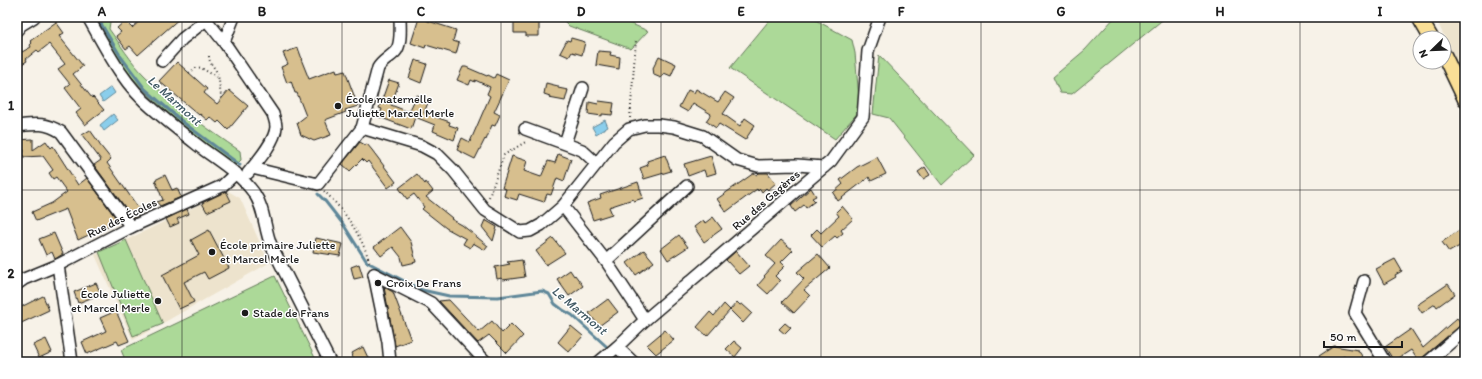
<svg xmlns="http://www.w3.org/2000/svg" width="1482" height="379" font-family="Itim,sans-serif">
<rect width="100%" height="100%" fill="#f7f2e8"/>
<filter id="ink" filterUnits="userSpaceOnUse"><feTurbulence type="fractalNoise" baseFrequency=".025" numOctaves="2"/><feDisplacementMap in="SourceGraphic" scale="8" xChannelSelector="R" yChannelSelector="G"/><feConvolveMatrix kernelMatrix="1 2 1 2 8 2 1 2 1" color-interpolation-filters="sRGB"/></filter>
<g filter="url(#ink)">
<!-- built -->
<g fill="#ede3cd">
<polygon points="1435,17 1465,17 1465,80"/>
<polygon points="228,191 240,198 269,263 133,340 95,255"/>
</g>
<!-- green -->
<g fill="#acd998" stroke="#647a5a">
<path d="M 93,17 L 108,17 L 110,22 L 109,29 C 120,44 131,62 144,75 C 173,104 206,128 240,151 L 241,160 L 236,165 C 199,139 162,111 131,76 C 116,59 105,37 93,17 Z"/>
<polygon points="560,17 615,17 648,31 631,49 569,26"/>
<polygon points="772,17 810,17 852,40 855,53 860,110 835,139 730,68"/>
<polygon points="1115,17 1166,17 1072,94 1060,93 1053,77 1085,50"/>
<polygon points="879,55 974,155 942,185 889,118 873,114"/>
<polygon points="126,240 163,324 133,336 99,252"/>
<polygon points="275,276 317,362 126,362 121,350"/>
</g>
<!-- water -->
<g fill="#8aceec" stroke="#5e8799">
<polygon points="111,87 115,93 103,102 99,96"/>
<polygon points="113,114 118,120 104,131 100,125"/>
<polygon points="605,120 608,127 596,134 592,127"/>
</g>
<g fill="none" stroke-linecap="round" stroke-linejoin="round">
<!-- stream -->
<g stroke="#5e8799" stroke-width="3">
<polyline points="97,17 121,57 145,89 184,123 240,165"/>
<polyline points="318,194 325,201 343,224 367,262 422,290 449,296 498,297 542,291 549,294 555,304 563,310 572,315 606,346"/>
<polyline points="617,359 621,362"/>
</g>
</g>
<!-- building -->
<g fill="#d7bf8e" stroke="#1c1c1c">
<polygon points="144,17 181,17 138,55 130,46 126,49 116,36 121,32 117,28 125,21 132,28"/>
<polygon points="419,18 456,30 453,41 459,43 456,54 426,45 425,48 411,43"/>
<polygon points="514,18 539,18 539,36 526,36 526,33 514,33"/>
<polygon points="56,22 64,33 59,36 83,66 73,74 92,98 93,97 104,110 85,125 76,113 81,109 65,88 70,84 58,69 65,64 49,44 39,52 37,50 26,59 27,61 17,67 17,43 22,52 31,47 30,45 32,43 30,41"/>
<polygon points="571,38 585,42 582,55 572,52 569,57 560,53 567,40 570,41"/>
<polygon points="298,48 302,59 301,59 309,79 336,69 337,73 345,71 358,106 345,110 346,112 325,120 331,135 314,141 301,135 297,123 306,116 297,93 295,93 291,81 287,83 281,67 288,64 283,53"/>
<polygon points="598,51 611,52 610,55 620,57 619,69 596,65"/>
<polygon points="659,56 676,64 671,76 664,73 661,78 654,75 653,68"/>
<polygon points="415,60 427,64 421,83 409,78"/>
<polygon points="177,62 207,89 204,93 217,104 229,90 248,106 228,130 219,121 217,123 210,117 207,120 200,114 199,115 159,81"/>
<polygon points="463,67 466,67 487,76 488,75 494,78 496,74 509,80 494,112 500,115 495,126 492,125 486,140 485,139 475,159 457,150 462,138 470,142 490,96 487,94 490,87 475,80 475,82 471,80 469,85 457,80"/>
<polygon points="389,80 399,83 391,105 409,112 417,95 429,100 424,113 450,122 449,125 458,128 454,140 433,131 435,125 415,117 411,129 379,117 382,109 379,108"/>
<polygon points="546,83 558,86 558,88 568,90 565,101 549,98 550,96 544,94"/>
<polygon points="696,89 718,102 725,92 734,98 723,114 740,126 745,118 755,125 745,140 719,124 716,128 706,121 711,114 693,103 688,112 679,107 688,90 694,93"/>
<polygon points="599,101 614,103 612,115 602,114 602,116 588,114 589,102 598,104"/>
<polygon points="90,130 100,144 99,144 111,159 107,163 142,213 133,218 94,165 101,160 82,135"/>
<polygon points="33,139 33,150 46,141 51,148 53,146 78,185 87,178 118,221 78,240 66,209 36,221 32,212 52,203 67,192 56,177 53,179 49,173 53,170 43,156 23,157 24,150 18,151 17,140"/>
<polygon points="360,142 365,145 367,144 372,150 396,182 388,188 368,161 366,163 362,159 350,171 342,164"/>
<polygon points="558,154 571,159 564,181 557,178 551,195 547,194 544,202 519,194 517,200 504,196 506,189 502,188 512,156 527,161 524,171 541,177 548,161 555,163"/>
<polygon points="665,155 671,171 644,179 640,168 648,165 647,161"/>
<polygon points="711,156 716,173 706,176 704,170 688,176 684,164"/>
<polygon points="877,157 886,174 871,181 869,177 838,201 833,193 843,184 840,180 857,167"/>
<polygon points="925,167 930,175 923,179 918,172"/>
<polygon points="754,173 757,175 759,173 768,173 776,183 768,190 766,188 762,192 760,189 758,191 757,189 726,212 717,199"/>
<polygon points="417,174 425,184 426,182 433,191 426,197 452,218 451,219 462,225 488,246 485,250 473,243 470,248 463,244 466,239 446,228 422,209 424,207 414,194 407,199 399,188"/>
<polygon points="165,175 172,190 177,188 181,197 160,206 157,202 163,200 155,180"/>
<polygon points="638,182 643,198 634,201 633,199 609,207 612,214 593,220 587,203 601,198 600,195"/>
<polygon points="811,188 816,196 812,198 815,201 806,208 804,205 795,212 791,206"/>
<polygon points="226,191 231,201 207,212 202,203"/>
<polygon points="842,206 853,219 841,230 843,233 837,238 835,236 822,247 811,235 817,229 821,233 839,216 836,212"/>
<polygon points="187,209 189,214 177,219 179,223 170,227 166,219"/>
<polygon points="713,217 722,229 704,242 694,227 703,220 705,223"/>
<polygon points="485,220 497,227 493,241 482,227"/>
<polygon points="1465,226 1465,243 1449,252 1442,242"/>
<polygon points="400,227 411,242 416,262 403,265 401,257 393,247 381,256 374,247"/>
<polygon points="209,230 229,268 208,279 204,272 184,282 194,302 179,309 162,275 199,255 191,240"/>
<polygon points="54,233 63,254 55,259 52,252 46,255 39,239"/>
<polygon points="679,235 688,247 668,260 661,249"/>
<polygon points="316,238 343,244 340,256 313,252"/>
<polygon points="553,238 565,253 546,265 536,251"/>
<polygon points="781,240 793,250 781,262 785,266 775,276 780,281 768,294 758,285 765,277 764,276 775,264 766,256"/>
<polygon points="644,250 654,262 636,275 627,263"/>
<polygon points="736,251 749,266 739,274 726,260"/>
<polygon points="818,254 830,268 804,290 810,296 794,313 782,302 804,279 797,272"/>
<polygon points="1395,259 1402,271 1395,275 1396,277 1384,284 1376,269"/>
<polygon points="522,260 525,277 503,280 502,278 497,279 495,267 510,264 507,262"/>
<polygon points="359,264 363,277 354,279 351,267"/>
<polygon points="570,270 574,276 575,275 583,286 569,296 557,279"/>
<polygon points="96,283 101,294 78,303 74,292"/>
<polygon points="1448,284 1455,294 1437,307 1435,304 1422,313 1417,305"/>
<polygon points="384,287 393,292 411,340 395,346"/>
<polygon points="43,296 49,310 17,325 17,309"/>
<polygon points="608,299 618,312 599,326 589,313"/>
<polygon points="449,300 479,332 492,321 502,333 511,324 523,336 507,353 489,335 478,343 439,301"/>
<polygon points="737,302 740,305 742,304 752,313 743,323 730,310 707,336 697,327 710,312 714,316 724,304 730,310"/>
<polygon points="116,311 129,341 119,345 117,341 87,354 82,342 106,331 100,318"/>
<polygon points="1457,318 1462,324 1423,357 1421,362 1419,362 1411,350 1394,361 1385,347 1411,329 1423,348"/>
<polygon points="785,323 791,328 785,334 779,329"/>
<polygon points="571,326 583,336 569,352 558,342"/>
<polygon points="665,330 674,340 656,354 647,345"/>
<polygon points="46,339 52,352 39,358 33,345"/>
<polygon points="734,341 742,348 735,357 726,349"/>
<polygon points="1334,346 1358,350 1366,362 1348,362 1344,356 1336,362 1323,362 1319,356"/>
<polygon points="363,347 370,362 355,362 352,356 353,355 352,353"/>
</g>
<g fill="none" stroke-linecap="round" stroke-linejoin="round">
<!-- minor casing -->
<g stroke="#1c1c1c" stroke-width="14">
<g id="minor">
<path d="M 88,17 C 106,49 123,84 152,108 C 169,123 186,136 204,150 C 222,163 241,175 254,193 C 265,209 264,228 271,245 L 330,362"/>
<path d="M 204,17 L 224,42 L 273,114 C 274,118 276,122 276,127 C 275,142 257,162 248,173"/>
<polyline points="17,30 21,25 34,17"/>
<polyline points="224,42 234,17"/>
<polyline points="162,61 182,39 206,20"/>
<path d="M 17,126 C 36,124 44,122 61,132 L 131,227"/>
<path d="M 362,128 L 378,68 C 382,61 389,58 395,52 C 402,45 400,27 400,17"/>
<polyline points="525,129 582,150 597,164"/>
<polyline points="565,143 583,88"/>
<polyline points="252,168 318,184 362,128 422,146 437,154 453,170 485,210 520,232 530,231 541,225 563,206 614,142 629,129 645,125 659,125 674,127 703,136 737,160 758,166 797,165 824,167"/>
<polyline points="563,206 606,261 645,320"/>
<polyline points="606,261 687,186"/>
<polyline points="58,265 72,362"/>
<polyline points="374,274 431,303 486,362"/>
<polyline points="374,274 388,342 390,362"/>
<polyline points="1364,281 1355,313 1385,362"/>
<polyline points="17,284 24,279 58,265 131,227 222,186 236,173"/>
<polyline points="617,347 633,362"/>
<polyline points="599,362 617,347 645,320 831,161 863,117 868,51 880,17"/>
<polyline points="1428,362 1465,330"/>
</g>
</g>
<!-- major casing -->
<g stroke="#1c1c1c" stroke-width="17">
<g id="major">
<polyline points="1419,17 1431,38"/>
<polyline points="1444,55 1465,99"/>
</g>
</g>
<!-- path -->
<g stroke="#1c1c1c" stroke-width="2" stroke-dasharray="1 3" stroke-linecap="butt">
<path d="M 209,56 C 209,64 215,67 217,73 C 220,80 219,90 222,98"/>
<polyline points="189,73 197,67 201,68 217,77"/>
<polyline points="630,118 636,40"/>
<path d="M 324,191 C 344,210 363,237 370,264"/>
<polyline points="489,197 504,155 527,141"/>
</g>
<!-- minor -->
<use href="#minor" stroke="#fff" stroke-width="11"/>
<!-- major -->
<use href="#major" stroke="#fadf96" stroke-width="14"/>
</g>
</g>
<!-- grid -->
<path fill="none" stroke="#1c1c1c" stroke-width="1" stroke-opacity="0.55" d="M 182,17 L 182,362M 342,17 L 342,362M 501,17 L 501,362M 661,17 L 661,362M 821,17 L 821,362M 981,17 L 981,362M 1140,17 L 1140,362M 1300,17 L 1300,362M 17,190 L 1465,190"/>
<!-- markers -->
<g fill="#1c1c1c" stroke="#fff" stroke-width="1.5">
<circle cx="338" cy="106" r="4"/>
<circle cx="212" cy="252" r="4"/>
<circle cx="378" cy="283" r="4"/>
<circle cx="158" cy="301" r="4"/>
<circle cx="245" cy="313" r="4"/>
</g>
<g text-anchor="middle" stroke-width="3" stroke-linejoin="round" paint-order="stroke">
<!-- poi labels -->
<g font-size="12" fill="#1c1c1c" stroke="#fff" text-anchor="start">
<text x="346" y="103">École maternelle<tspan x="346" dy="14">Juliette Marcel Merle</tspan></text>
<text x="220" y="249">École primaire Juliette<tspan x="220" dy="14">et Marcel Merle</tspan></text>
<text x="386" y="287">Croix De Frans</text>
<text x="150" y="298" text-anchor="end">École Juliette<tspan x="150" dy="14">et Marcel Merle</tspan></text>
<text x="253" y="317">Stade de Frans</text>
</g>
<!-- street labels -->
<g font-size="12" fill="#1c1c1c" stroke="#fff">
<text transform="translate(766 200) rotate(-41)" y="4">Rue des Gagères</text>
<text transform="translate(122 218) rotate(-26)" y="4">Rue des Écoles</text>
</g>
<!-- water labels -->
<g font-size="13" font-style="italic" fill="#425a65" stroke="#fff">
<text transform="translate(175 100) rotate(42)" y="5">Le Marmont</text>
<text transform="translate(580 310) rotate(40)" y="5">Le Marmont</text>
</g>
</g>
<!-- margin -->
<rect width="1482" height="379" fill="none" stroke="#fff" stroke-width="44"/>
<!-- north arrow -->
<g transform="translate(1432 50) rotate(247)"><circle r="19" fill="#ffffff" stroke="#a4a4a4"/>
<path d="M0-3L7 15L0 10L-7 15Z" fill="#1c1c1c"/>
<text y="-6" font-size="11" font-weight="bold" text-anchor="middle" fill="#1c1c1c">N</text>
</g>
<!-- scale -->
<path d="M1324 341v6h78v-6" fill="none" stroke="#1c1c1c" stroke-width="2"/>
<text x="1330" y="341" font-size="12" fill="#1c1c1c" stroke="#ffffff" stroke-width="3" paint-order="stroke">50 m</text>
<rect x="22" y="22" width="1438" height="335" fill="none" stroke="#1c1c1c" stroke-width="1.5"/>
<g font-size="13" text-anchor="middle" font-weight="bold" fill="#1c1c1c">
<text x="102" y="16">A</text>
<text x="262" y="16">B</text>
<text x="421" y="16">C</text>
<text x="581" y="16">D</text>
<text x="741" y="16">E</text>
<text x="901" y="16">F</text>
<text x="1061" y="16">G</text>
<text x="1220" y="16">H</text>
<text x="1380" y="16">I</text>
<text x="11" y="110">1</text>
<text x="11" y="278">2</text>
</g>
</svg>
